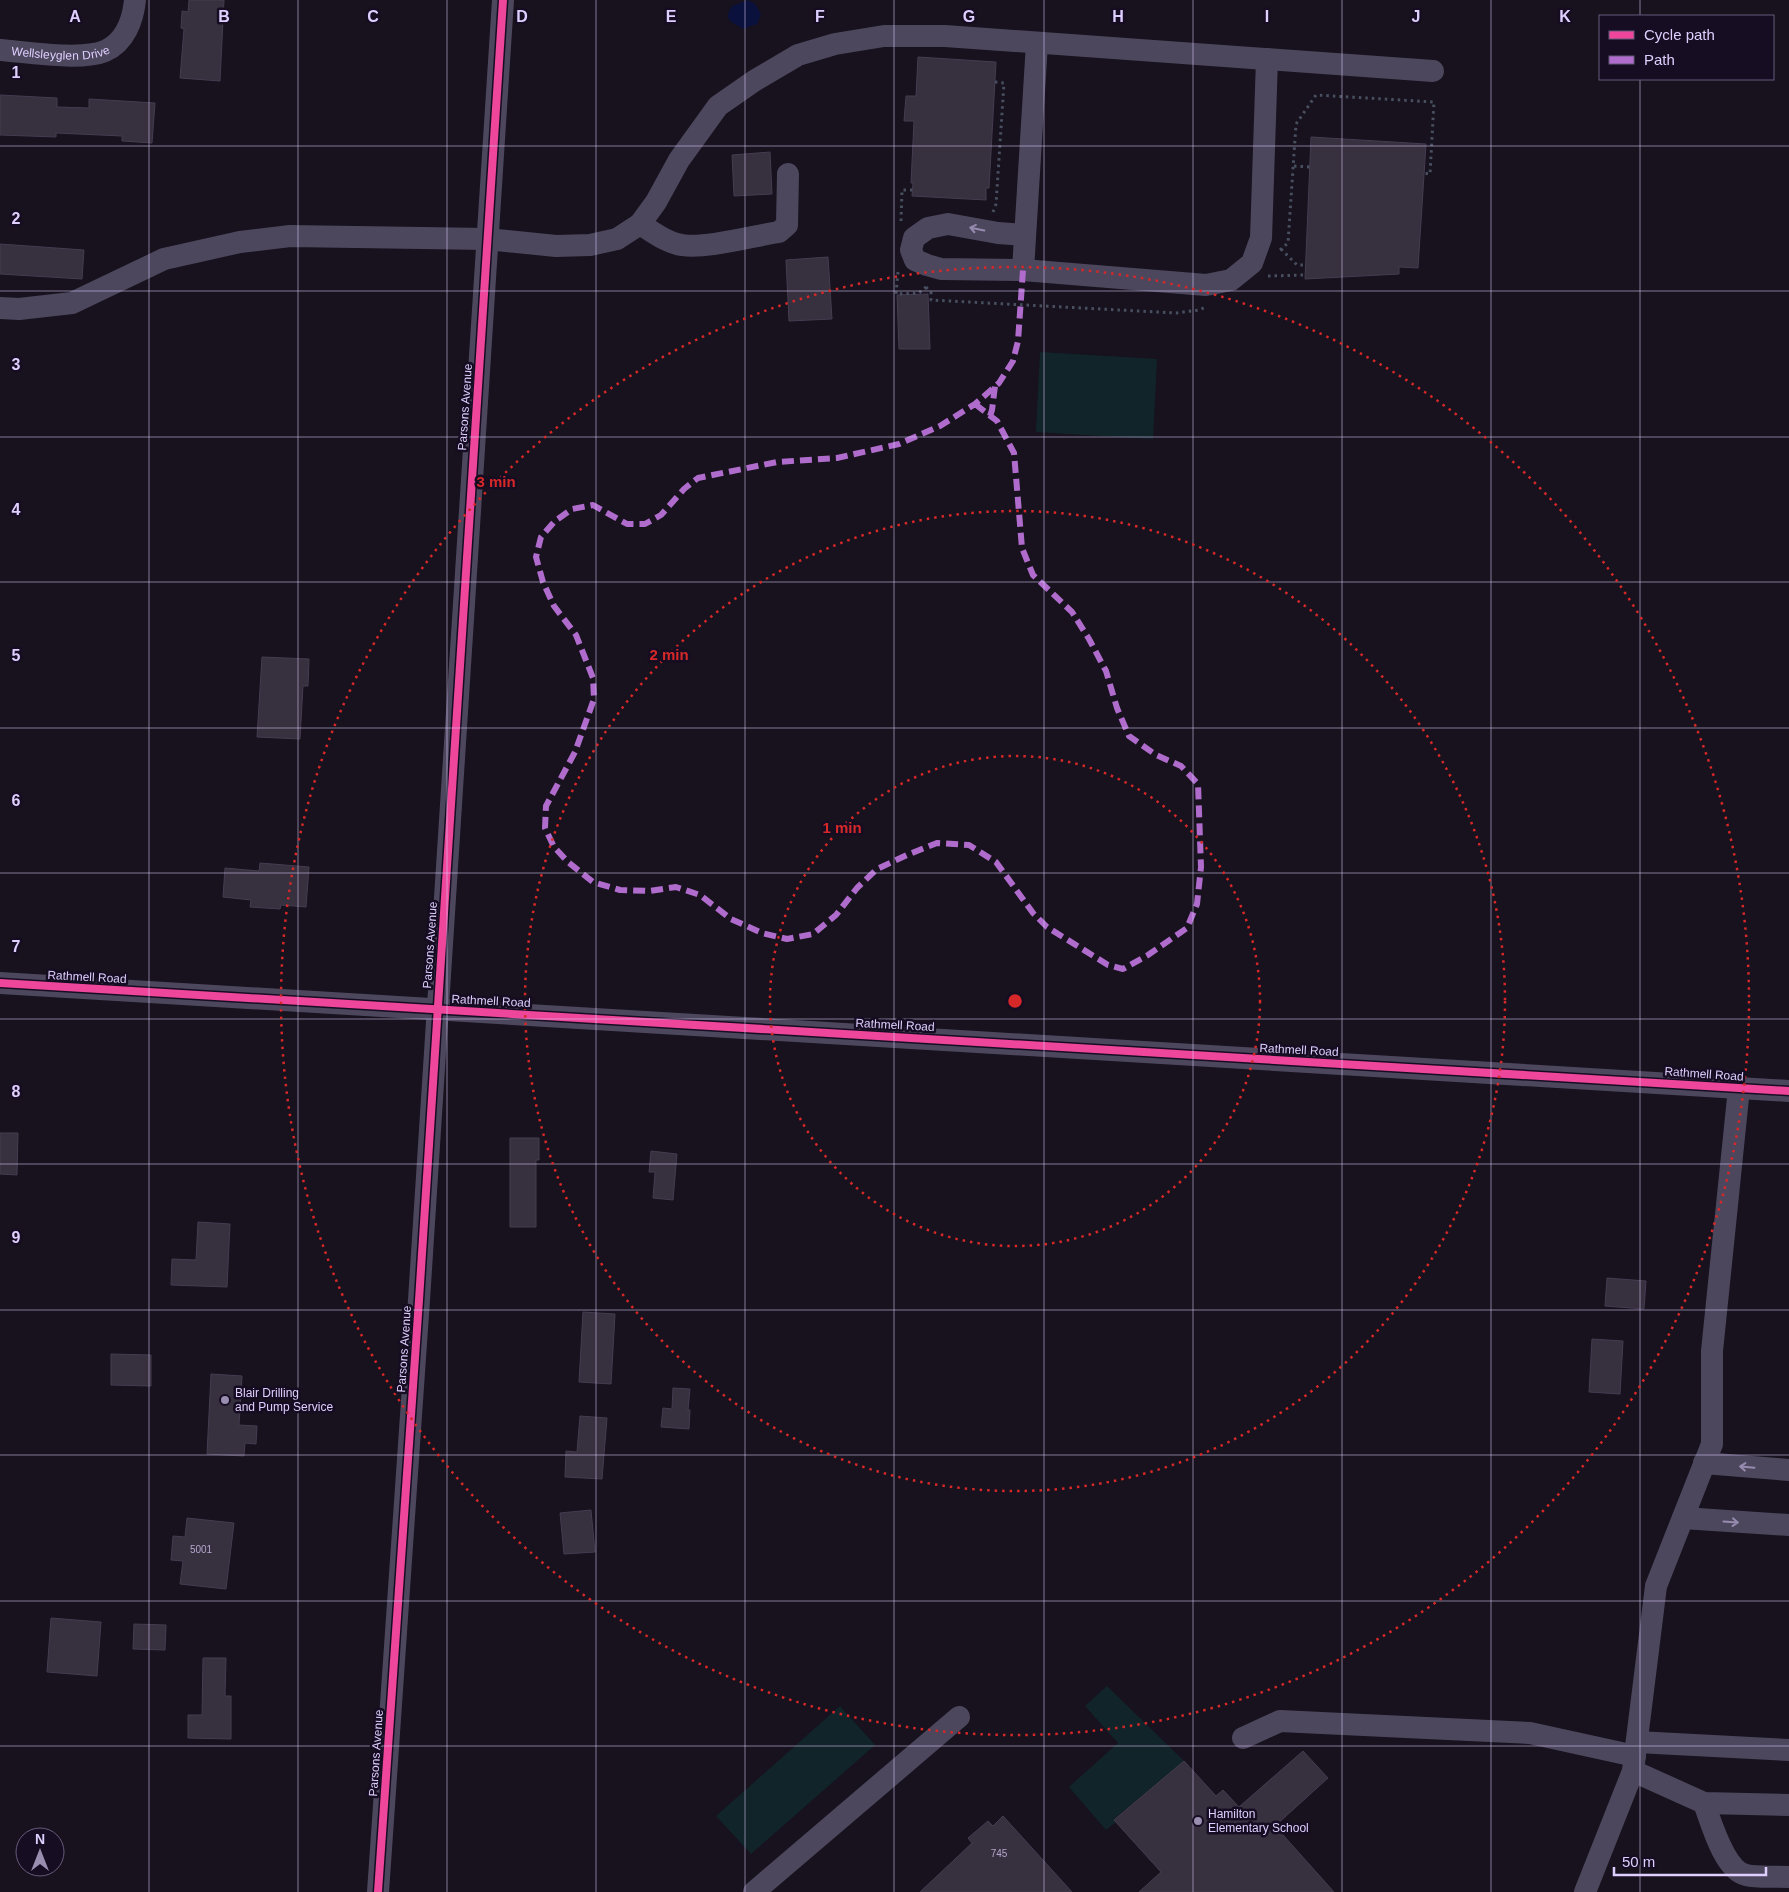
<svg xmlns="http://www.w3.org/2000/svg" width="1789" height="1892" font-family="Helvetica,sans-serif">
<rect width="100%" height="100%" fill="#17121d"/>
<!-- green -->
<g fill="#11242a">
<polygon points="1040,352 1157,359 1153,439 1036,432"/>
<polygon points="1107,1686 1184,1761 1114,1819 1116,1822 1106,1830 1069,1787 1118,1743 1085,1706"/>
<polygon points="840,1706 875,1745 751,1854 716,1816"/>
</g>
<!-- water -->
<path fill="#0a113c" d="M 748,0 L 755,4 L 761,14 L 757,24 L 743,29 C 733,22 722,21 732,6 Z"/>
<!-- building -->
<g fill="#36303f" stroke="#453c51">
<polygon points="189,0 224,0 220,81 180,78 184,29 181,28 182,11 188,12"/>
<polygon points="918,57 996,62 989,188 986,188 986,200 912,196 913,183 911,183 914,121 904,121 906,96 916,96"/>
<polygon points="0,95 57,98 57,107 89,108 89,99 155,103 152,143 122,141 122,136 56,133 56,137 0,135"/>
<polygon points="1311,137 1426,144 1418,268 1399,267 1399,274 1305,279"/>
<polygon points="770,152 772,194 734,196 732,155"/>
<polygon points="0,244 84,250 82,279 0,274"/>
<polygon points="828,257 832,319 789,321 786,260"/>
<polygon points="928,294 930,349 899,349 897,295"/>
<polygon points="262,657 309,659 308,686 303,686 300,739 257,737"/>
<polygon points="260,863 309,867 306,907 281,905 280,909 250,907 251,900 223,897 225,868 259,871"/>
<polygon points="0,1133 18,1133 17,1175 0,1174"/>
<polygon points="510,1138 539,1138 539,1160 536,1160 536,1227 510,1227"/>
<polygon points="651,1151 677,1154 673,1200 653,1198 655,1172 649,1172"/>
<polygon points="198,1222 230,1224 227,1287 171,1285 172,1259 196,1260"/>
<polygon points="1607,1278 1646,1281 1644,1309 1605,1306"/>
<polygon points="583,1312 615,1314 611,1384 579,1382"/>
<polygon points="1592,1339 1623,1341 1620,1394 1589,1392"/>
<polygon points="111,1354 151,1355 151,1386 111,1385"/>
<polygon points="211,1374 242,1376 239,1425 257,1426 256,1444 245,1443 244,1456 207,1454"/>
<polygon points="673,1388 690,1389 688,1410 690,1410 689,1429 661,1427 663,1408 672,1409"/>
<polygon points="580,1416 607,1418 602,1479 565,1477 566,1451 577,1452"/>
<polygon points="591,1510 595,1552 564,1554 560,1513"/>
<polygon points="187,1518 234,1523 226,1589 180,1584 183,1561 171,1560 173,1536 185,1537"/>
<polygon points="51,1618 101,1622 97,1676 47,1672"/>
<polygon points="134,1624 166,1625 165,1650 133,1649"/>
<polygon points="203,1658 226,1658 225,1696 231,1696 231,1739 188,1738 188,1715 202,1715"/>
<polygon points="1303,1751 1328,1778 1275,1826 1334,1892 1139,1892 1161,1872 1114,1820 1184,1761 1216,1796 1223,1790 1239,1807"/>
<polygon points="1003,1816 1072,1892 920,1892 972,1843 968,1838 988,1821 993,1826"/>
</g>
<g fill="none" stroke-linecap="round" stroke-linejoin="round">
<!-- path -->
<g stroke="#484f60" stroke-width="3" stroke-dasharray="2.5 4" stroke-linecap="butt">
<polyline points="1294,166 1310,167"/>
<polyline points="993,212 996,204 1004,83 995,82"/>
<polyline points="901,221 902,190 912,190"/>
<polyline points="1281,249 1297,265 1305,265"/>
<polyline points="1280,250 1288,243 1296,124 1316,95 1434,102 1430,174 1423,173"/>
<polyline points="898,272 896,294 919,293 926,287"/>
<polyline points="1268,276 1305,275"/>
<polyline points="926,287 931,293 931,300 1176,313 1199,310 1206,307"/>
</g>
<!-- minor -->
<g stroke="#4d475e" stroke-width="22">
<path id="s1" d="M 0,50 C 27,52 81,61 105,51 C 125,42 133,20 135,0"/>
<path d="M 640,224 C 653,232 667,243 682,245 C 706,249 753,236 779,232 L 787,225 L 788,174"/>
<polyline points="1025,235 998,233 948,224 928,228 914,238 911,250 915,260 927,265 941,269 1023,270 1206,285 1231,280 1252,263 1261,238 1267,59"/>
<polyline points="1023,270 1037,43"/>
<polyline points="0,308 19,309 72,303 164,259 240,242 290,236 487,239 556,246 590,245 617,239 640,224 656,202 679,160 718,106 754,81 798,55 835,44 884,36 945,36 1433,71"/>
<polyline points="0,983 1789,1091"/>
<polyline points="1704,1463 1789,1470"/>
<polyline points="1683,1518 1789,1525"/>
<polyline points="1243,1738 1280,1721 1530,1733 1635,1756"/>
<polyline points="1637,1742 1789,1750"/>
<polyline points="1633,1771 1704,1803 1789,1805"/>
<path d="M 1704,1803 C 1711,1822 1724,1870 1746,1875 C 1759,1878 1775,1876 1789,1877"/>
<polyline points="378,1892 419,1300 503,0"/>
<polyline points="754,1892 959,1717"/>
<polyline points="1585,1892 1633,1771 1656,1586 1712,1444 1712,1351 1739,1088"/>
</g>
<!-- quiet -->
<g stroke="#b06ccc" stroke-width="6" stroke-dasharray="12 6" stroke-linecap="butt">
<polyline points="975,404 997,421 1014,453 1022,548 1033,575 1072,612 1089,639 1106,671 1117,708 1129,736 1156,755 1181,766 1198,784 1201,867 1197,904 1187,928 1148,955 1123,969 1108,965 1047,927 1033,913 996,862 969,845 937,843 907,855 877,869 857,888 836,915 813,934 787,939 762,933 731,919 700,895 676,887 649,891 620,890 593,882 568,862 554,847 545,828 546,806 575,752 594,699 593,678 576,635 554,606 543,582 536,557 541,537 555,521 572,509 593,505 627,524 645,524 661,515 684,489 698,478 777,462 837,458 899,444 940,426 975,404 999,383 1013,361 1018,341 1023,270"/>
<polyline points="990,416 992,410 995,386"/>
</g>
<!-- cycleway casing -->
<g stroke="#160d22" stroke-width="11">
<g id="cycleway">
<polyline points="0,983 1789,1091"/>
<polyline points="378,1892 419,1300 503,0"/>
</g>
</g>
<!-- cycleway -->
<use href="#cycleway" stroke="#ed469a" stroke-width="8"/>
</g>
<!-- one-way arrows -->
<defs><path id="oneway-shaft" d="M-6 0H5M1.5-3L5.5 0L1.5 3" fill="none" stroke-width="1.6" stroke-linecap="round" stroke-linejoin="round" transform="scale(1.25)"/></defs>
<g stroke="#968bae">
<use href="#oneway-shaft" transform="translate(977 229) rotate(-168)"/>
<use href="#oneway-shaft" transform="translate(1747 1467) rotate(-175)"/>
<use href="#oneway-shaft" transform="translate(1731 1522) rotate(4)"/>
</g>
<!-- grid -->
<path fill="none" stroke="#dfcfff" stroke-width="1" stroke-opacity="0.55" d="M 149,0 L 149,1892M 298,0 L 298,1892M 447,0 L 447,1892M 596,0 L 596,1892M 745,0 L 745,1892M 894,0 L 894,1892M 1044,0 L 1044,1892M 1193,0 L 1193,1892M 1342,0 L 1342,1892M 1491,0 L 1491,1892M 1640,0 L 1640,16M 1640,79 L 1640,1892M 0,146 L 1789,146M 0,291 L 1789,291M 0,437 L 1789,437M 0,582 L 1789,582M 0,728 L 1789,728M 0,873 L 1789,873M 0,1019 L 1789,1019M 0,1164 L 1789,1164M 0,1310 L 1789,1310M 0,1455 L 1789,1455M 0,1601 L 1789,1601M 0,1746 L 1789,1746"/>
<!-- distance rings -->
<g fill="none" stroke="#d62828" stroke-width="2.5" stroke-dasharray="2.5 5">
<circle cx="1015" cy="1001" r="245"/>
<circle cx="1015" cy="1001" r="490"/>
<circle cx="1015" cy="1001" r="734"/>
</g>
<!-- markers -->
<g fill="#998db0" stroke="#160d22" stroke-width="2">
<circle cx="225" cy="1400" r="5"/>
<circle cx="1198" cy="1821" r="5"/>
</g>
<g text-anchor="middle" stroke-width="5" stroke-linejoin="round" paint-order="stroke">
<!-- number labels -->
<g font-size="10" fill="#b5a7cf">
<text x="201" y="1553">5001</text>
<text x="999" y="1857">745</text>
</g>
<!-- street labels -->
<g font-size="12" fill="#dfcfff" stroke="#160d22">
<text dy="4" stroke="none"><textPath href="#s1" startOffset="61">Wellsleyglen Drive</textPath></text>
<text transform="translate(465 407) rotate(-86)" y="4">Parsons Avenue</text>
<text transform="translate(430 945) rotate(-86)" y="4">Parsons Avenue</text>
<text transform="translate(87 977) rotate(3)" y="4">Rathmell Road</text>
<text transform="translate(491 1001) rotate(3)" y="4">Rathmell Road</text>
<text transform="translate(895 1025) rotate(3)" y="4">Rathmell Road</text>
<text transform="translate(1299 1050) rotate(3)" y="4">Rathmell Road</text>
<text transform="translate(1704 1074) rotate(4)" y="4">Rathmell Road</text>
<text transform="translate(404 1349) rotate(-86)" y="4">Parsons Avenue</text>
<text transform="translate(376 1753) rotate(-86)" y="4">Parsons Avenue</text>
</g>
<!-- poi labels -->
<g font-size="12" fill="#dfcfff" stroke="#160d22" text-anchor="start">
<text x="235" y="1397">Blair Drilling<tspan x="235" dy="14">and Pump Service</tspan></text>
<text x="1208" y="1818">Hamilton<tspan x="1208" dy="14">Elementary School</tspan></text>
</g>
</g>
<g font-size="16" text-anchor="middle" font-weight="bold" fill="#dfcfff" stroke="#160d22" stroke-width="5" stroke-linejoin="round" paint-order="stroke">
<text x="75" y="22">A</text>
<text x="224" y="22">B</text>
<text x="373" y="22">C</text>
<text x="522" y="22">D</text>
<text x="671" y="22">E</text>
<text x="820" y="22">F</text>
<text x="969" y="22">G</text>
<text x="1118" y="22">H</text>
<text x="1267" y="22">I</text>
<text x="1416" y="22">J</text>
<text x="1565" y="22">K</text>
<text x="16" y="78">1</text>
<text x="16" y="224">2</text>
<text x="16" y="370">3</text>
<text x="16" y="515">4</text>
<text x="16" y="661">5</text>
<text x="16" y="806">6</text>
<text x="16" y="952">7</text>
<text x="16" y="1097">8</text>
<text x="16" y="1243">9</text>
</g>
<circle cx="1015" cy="1001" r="8" fill="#d62828" stroke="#160d22" stroke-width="2.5"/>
<g font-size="15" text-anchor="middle" font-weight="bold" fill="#d62828" stroke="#160d22" stroke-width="5" stroke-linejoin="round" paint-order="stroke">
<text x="496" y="487">3 min</text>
<text x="669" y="660">2 min</text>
<text x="842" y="833">1 min</text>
</g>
<!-- legend -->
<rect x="1599" y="15" width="175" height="65" fill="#160d22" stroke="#665b7a"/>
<rect x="1609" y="31" width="25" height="8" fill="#ed469a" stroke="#665b7a"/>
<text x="1644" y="40" font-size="15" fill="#dfcfff">Cycle path</text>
<rect x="1609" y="56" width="25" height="8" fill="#b06ccc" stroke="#665b7a"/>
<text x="1644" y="65" font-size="15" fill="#dfcfff">Path</text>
<!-- north arrow -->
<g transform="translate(40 1852)"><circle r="24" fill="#160d22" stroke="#665b7a"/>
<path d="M0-4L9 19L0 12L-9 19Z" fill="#998db0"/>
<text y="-8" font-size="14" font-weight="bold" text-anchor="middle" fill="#dfcfff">N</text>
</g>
<!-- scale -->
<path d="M1614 1867v8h152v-8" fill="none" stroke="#dfcfff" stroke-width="2.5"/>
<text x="1622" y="1867" font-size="15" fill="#dfcfff" stroke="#160d22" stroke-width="4" paint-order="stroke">50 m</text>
</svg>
